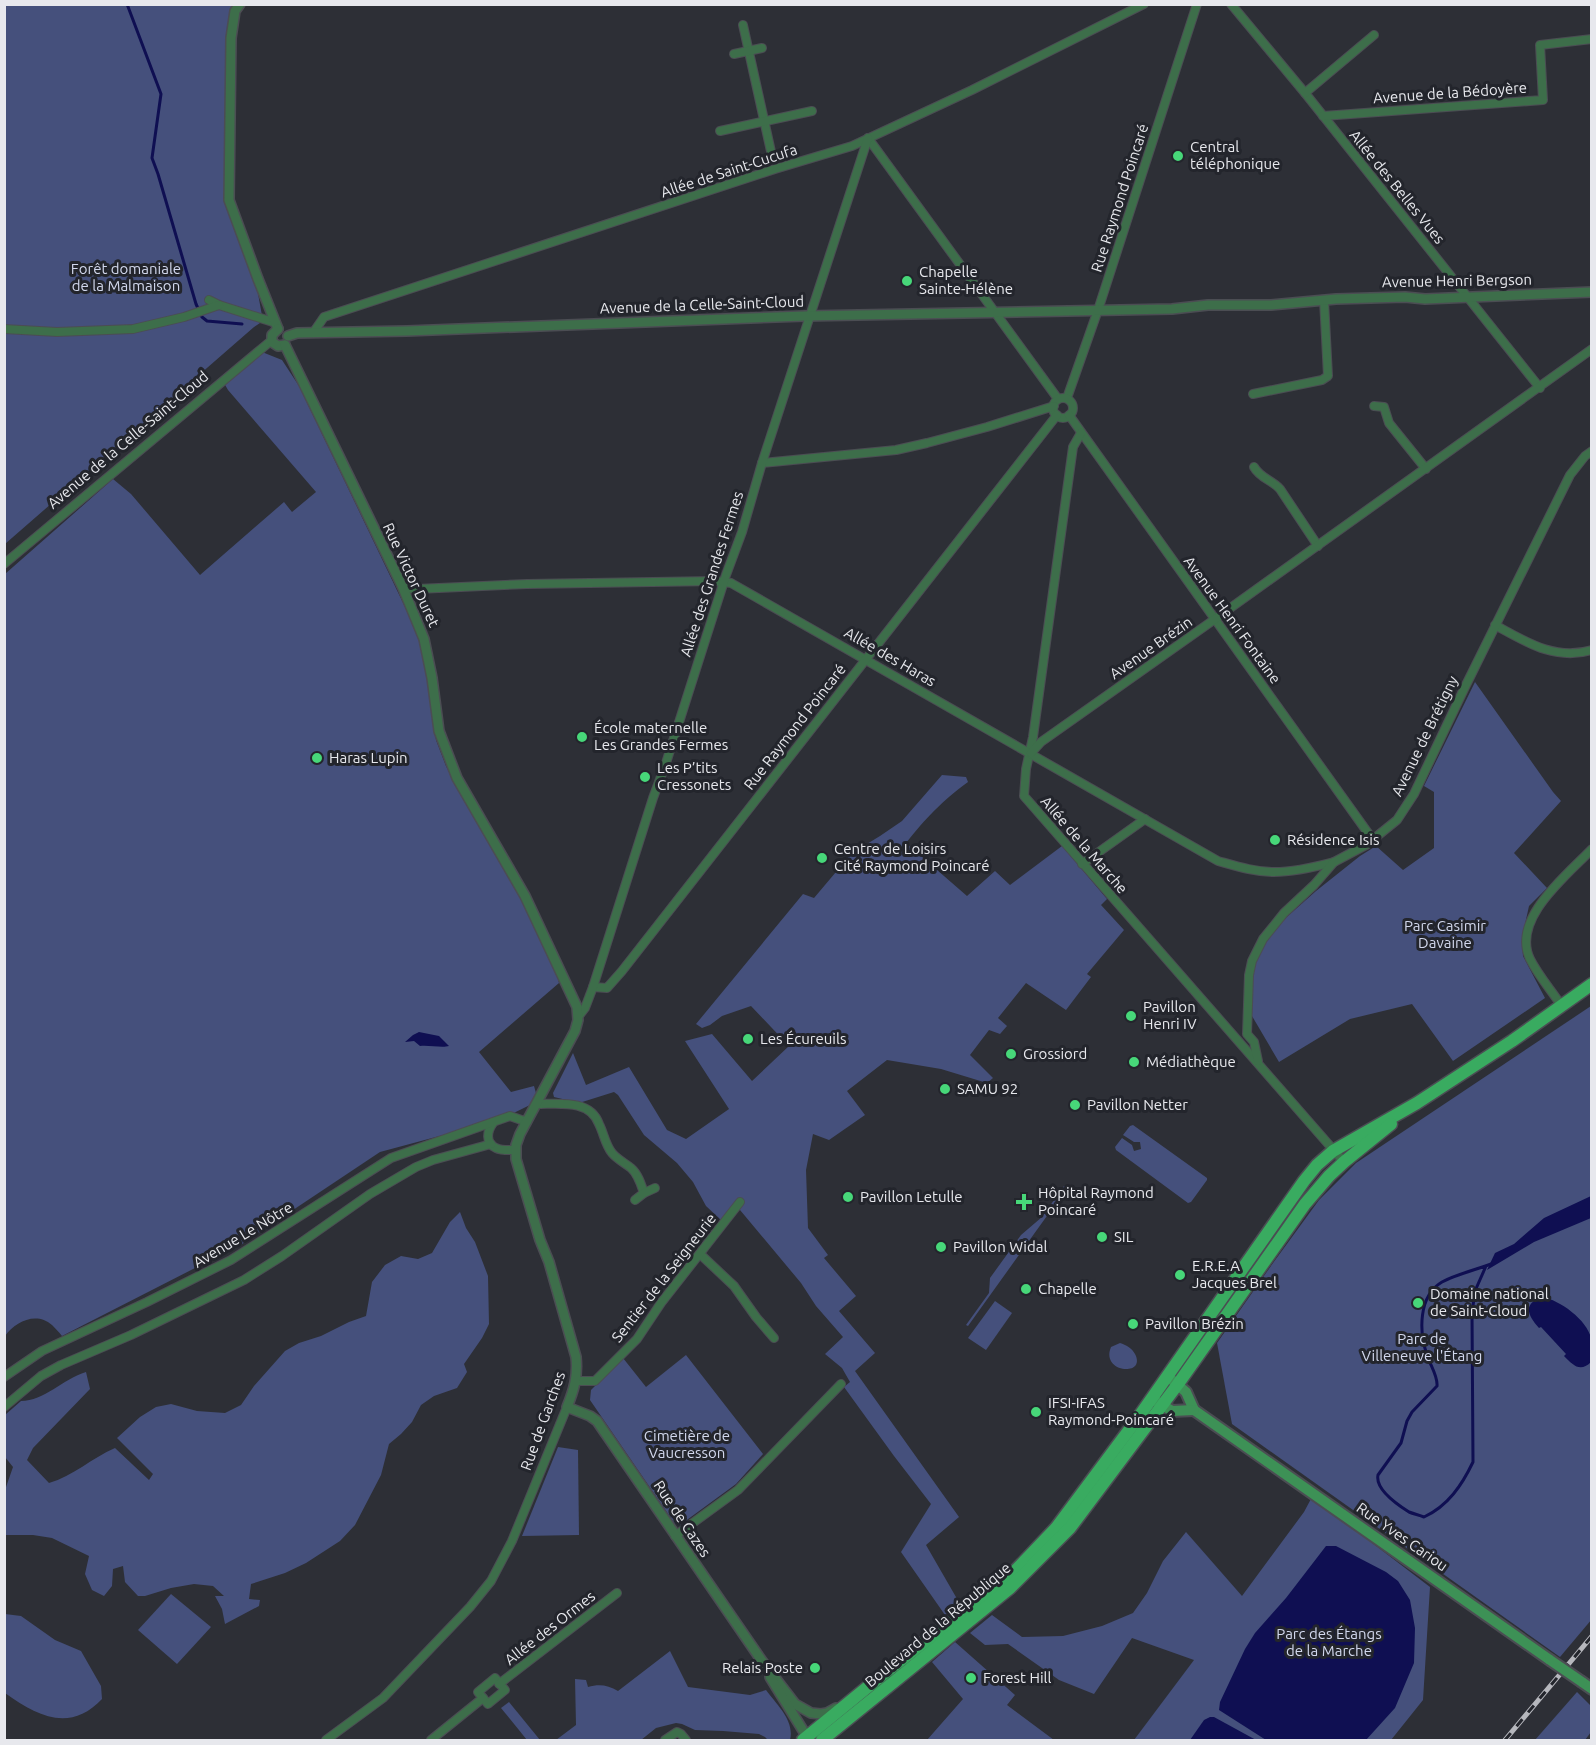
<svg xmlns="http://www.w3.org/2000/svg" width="1596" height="1745" font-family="Ubuntu,sans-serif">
<rect width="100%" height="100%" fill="#2d2f36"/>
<!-- green -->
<g fill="#45507c">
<polygon points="5,5 240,5 235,11 229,200 257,288 263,321 254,327 5,544"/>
<path d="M 262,352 L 282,360 L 299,386 L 418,634 L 425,654 L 436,740 L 446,766 L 457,787 L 517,886 L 530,911 L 557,975 L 559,983 L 479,1052 L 511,1092 L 534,1086 L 536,1093 L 530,1105 L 499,1120 L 380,1152 L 242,1244 L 62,1336 C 59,1332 55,1328 52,1325 C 36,1311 15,1322 5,1336 L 5,574 L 113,479 L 131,494 L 200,575 L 284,502 L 292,512 L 316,492 L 228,390 L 224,383 L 225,384 Z"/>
<polygon points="1475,682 1553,792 1561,801 1514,853 1547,888 1529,906 1522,938 1523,956 1545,998 1453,1061 1412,1004 1350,1019 1279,1062 1252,1016 1252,975 1257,955 1270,932 1316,891 1360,856 1376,846 1403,870 1434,848 1434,792 1424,786"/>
<path d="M 942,775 L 966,777 L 968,782 C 942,801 926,818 906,843 L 967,896 L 995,871 L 1010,885 L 1062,846 L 1107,899 L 1101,905 L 1124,930 L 1087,974 L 1091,977 L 1066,1010 L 1026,983 L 998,1018 L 1007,1026 L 1000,1034 L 989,1030 L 970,1055 L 993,1078 L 987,1083 L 941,1069 L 887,1060 L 847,1091 L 865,1115 L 829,1140 L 813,1134 L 806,1170 L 808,1228 L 828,1255 L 824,1258 L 856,1296 L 839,1311 L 875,1353 L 855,1371 L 959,1517 L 926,1545 L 960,1604 L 945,1615 L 901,1552 L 931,1504 L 894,1456 L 844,1387 L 850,1382 L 842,1368 L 825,1354 L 843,1337 L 816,1306 L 801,1283 L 735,1204 L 721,1220 L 706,1206 L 693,1182 L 677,1163 L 644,1135 L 618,1095 L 614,1092 L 579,1103 L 554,1097 L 553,1093 L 573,1053 L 586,1085 L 629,1067 L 667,1130 L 686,1139 L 729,1109 L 685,1041 L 712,1034 L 752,1081 L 789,1046 L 751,1006 L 722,1016 L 710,1025 L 702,1028 L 696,1024 L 803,894 L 814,898 L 852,853 L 880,836 L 902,821 Z"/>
<polygon points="1591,1006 1592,1619 1560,1657 1232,1424 1217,1343 1273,1263 1319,1200 1356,1163"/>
<polygon points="1133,1125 1207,1178 1207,1180 1191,1202 1188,1203 1116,1150 1115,1147 1122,1138 1132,1145 1134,1151 1141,1149 1140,1142 1134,1142 1123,1135 1130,1126"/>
<polygon points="1064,1186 1067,1188 968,1326 966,1325 989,1293 990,1278 1021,1235 1042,1217"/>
<path d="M 460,1212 L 466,1228 L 475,1242 L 488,1276 L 489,1324 L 482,1338 L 464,1364 L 467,1372 L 457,1388 L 434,1396 L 421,1405 L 412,1422 L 401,1434 L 389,1444 L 381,1475 L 355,1525 L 340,1541 L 306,1563 L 285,1573 L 251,1584 L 249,1599 L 260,1600 L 259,1606 L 225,1624 L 222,1609 L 215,1596 L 224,1596 L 213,1586 L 194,1584 L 171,1588 L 145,1596 L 138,1596 L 125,1582 L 123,1566 L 113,1569 L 112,1586 L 104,1596 L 92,1590 L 85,1574 L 89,1556 L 52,1538 L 33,1535 L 5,1535 L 5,1490 L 13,1467 L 5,1457 L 5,1415 L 21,1401 C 44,1401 63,1379 86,1372 L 90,1389 L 33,1448 L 27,1460 L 49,1483 C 73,1476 92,1458 115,1448 L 149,1480 L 153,1474 L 117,1438 L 140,1417 L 156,1407 L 171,1404 L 197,1411 L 225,1413 L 241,1405 L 254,1386 L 285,1351 L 299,1343 L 321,1336 L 349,1322 L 366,1316 L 372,1282 L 385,1265 L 401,1256 L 418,1259 L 432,1253 L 450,1222 Z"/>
<polygon points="995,1301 1012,1313 986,1350 968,1338"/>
<path d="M 1120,1343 C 1126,1345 1132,1348 1135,1354 C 1147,1377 1100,1373 1111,1347 Z"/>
<polygon points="686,1355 763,1454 736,1484 680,1525 675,1524 590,1400 591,1390 623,1358 646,1387"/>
<polygon points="558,1447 578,1450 579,1535 522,1536"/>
<polygon points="1312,1497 1430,1587 1423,1700 1391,1740 1134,1740 1194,1660 1132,1638 1094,1694 1059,1680 1008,1644 985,1645 970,1633 992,1615 1022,1637 1063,1636 1102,1626 1133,1613 1147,1593 1163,1561 1186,1532 1242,1596 1304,1512"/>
<polygon points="171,1594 211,1627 177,1664 138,1630"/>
<path d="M 5,1614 L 21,1616 L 55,1640 L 81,1651 L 101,1686 L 102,1699 C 70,1733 37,1716 5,1693 Z"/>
<polygon points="955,1642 1015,1695 1007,1705 1054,1740 927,1740 963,1699 932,1662"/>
<path d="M 670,1651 L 688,1687 L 750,1695 L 766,1690 C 777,1705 795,1721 790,1740 L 768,1740 L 765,1737 L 759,1734 L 723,1731 L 695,1730 L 682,1724 L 676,1723 L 656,1728 L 641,1740 L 556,1740 L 576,1725 L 575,1679 L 586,1680 L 588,1687 C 599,1684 608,1685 618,1691 Z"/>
<polygon points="1577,1692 1591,1706 1591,1732 1585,1740 1535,1740"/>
<polygon points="509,1702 540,1740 527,1740 501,1708"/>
</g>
<!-- water -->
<g fill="#0f0f52">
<path d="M 419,1032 L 439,1036 L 449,1046 C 442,1048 429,1045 420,1046 L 414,1041 L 405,1042 L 413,1035 Z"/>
<polygon points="1591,1196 1591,1218 1534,1242 1487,1270 1495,1253 1514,1244 1544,1218"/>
<path d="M 1542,1297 C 1560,1300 1587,1320 1591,1338 C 1593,1346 1592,1355 1591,1362 C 1580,1373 1573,1365 1564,1356 L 1566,1354 L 1541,1327 L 1539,1328 C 1528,1316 1522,1304 1542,1297 Z"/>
<polygon points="1326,1546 1336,1546 1386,1572 1398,1581 1410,1600 1415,1628 1414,1663 1395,1708 1366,1740 1266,1740 1219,1710 1220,1702 1245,1649 1255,1633 1286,1598"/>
<polygon points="1210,1717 1214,1717 1256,1740 1190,1740 1204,1720"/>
</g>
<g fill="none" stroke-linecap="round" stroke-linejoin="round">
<!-- stream -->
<g stroke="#0f0f52" stroke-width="3">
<polyline points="127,4 161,94 152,158 158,174 196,304 202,317 207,321 242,324"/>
<path d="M 1486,1266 L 1475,1291 L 1472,1313 L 1473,1462 C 1462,1485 1448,1506 1424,1517 C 1419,1515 1414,1514 1409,1512 C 1398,1505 1375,1489 1378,1475 L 1401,1443 L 1407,1421 L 1412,1412 L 1437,1386 C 1438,1376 1430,1365 1427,1355 C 1419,1332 1418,1296 1442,1282 C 1454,1275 1478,1269 1491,1264"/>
</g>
<!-- minor casing -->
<g stroke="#4b4d53" stroke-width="10">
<g id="minor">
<polyline points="1231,4 1305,93 1540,388"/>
<polyline points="743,25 772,156"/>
<polyline points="734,54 762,48"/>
<polyline points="1305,93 1374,35"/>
<polyline points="1323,116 1543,100 1540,45 1592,39"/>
<polyline points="720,131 812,111"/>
<polyline points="868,138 1058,399"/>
<polyline points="209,300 219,305 276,323"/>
<polyline points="4,329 57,332 133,329 184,317 219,305"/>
<polyline points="313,333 324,317 775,169 852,146 972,90 1144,4"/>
<polyline points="1253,394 1322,380 1328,376 1324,300"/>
<polyline points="1067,398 1098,310 1197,4"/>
<circle cx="1063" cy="408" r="10"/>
<polyline points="1374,406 1384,407 1389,423 1426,469"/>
<polyline points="1069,415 1373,840"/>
<polyline points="1081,433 1073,447 1033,737 1026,769 1024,796 1344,1162"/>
<polyline points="762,463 896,450 927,443 987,427 1054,406"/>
<path d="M 1254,467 C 1260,478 1272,480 1280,489 L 1318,546"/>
<polyline points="4,564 272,340"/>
<path d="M 403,588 L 417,589 L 527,584 L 715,581 L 731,583 L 1218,861 C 1236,866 1255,872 1274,872 C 1294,872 1315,867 1334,862"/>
<path d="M 1495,625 C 1526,642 1555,661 1592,650"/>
<polyline points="1031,753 1041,742 1215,619 1592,349"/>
<polyline points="1082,864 1145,819"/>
<polyline points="593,987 607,988 622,971 1057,415"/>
<path d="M 1561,1005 C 1551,990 1538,975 1530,959 C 1511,919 1566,876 1592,849"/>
<polyline points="578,1017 585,1008 593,987 653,798 666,763 726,575 742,532 762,463 868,138"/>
<polyline points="1258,1061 1254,1042 1247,1034 1249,975 1252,961 1263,939 1284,913 1314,885 1334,862 1366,845 1397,820 1414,794 1464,689 1570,475 1585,456 1592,451"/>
<path d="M 537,1104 C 559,1104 590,1099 599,1124 C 604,1134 605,1144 612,1153 C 618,1160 625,1163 631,1168 C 638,1174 641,1184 644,1193"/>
<path d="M 493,1123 C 487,1131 485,1143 496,1148 C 502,1151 510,1150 516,1150"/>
<polyline points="635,1200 644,1193 655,1188"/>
<polyline points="700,1254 734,1286 756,1317 774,1338"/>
<polyline points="4,1377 42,1351 147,1302 231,1260 391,1158 510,1116 527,1122"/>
<polyline points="576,1381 595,1381 637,1339 661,1303 740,1202"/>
<polyline points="4,1407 41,1376 61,1365 131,1335 244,1280 282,1256 370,1194 416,1167 433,1160 491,1144"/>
<polyline points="675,1536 738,1490 841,1384"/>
<polygon points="495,1678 505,1690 488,1704 478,1692"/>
<polyline points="499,1684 617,1593"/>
<polyline points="326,1740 383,1698 470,1607 491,1581 512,1541 567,1407"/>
<polyline points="431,1740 483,1698"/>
<polyline points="665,1740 677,1732 681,1734 686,1740"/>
</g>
</g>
<!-- tertiary casing -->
<g stroke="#4b4d53" stroke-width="12">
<g id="tertiary">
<polyline points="240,4 235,11 231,38 229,200 258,279 278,329"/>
<polyline points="278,329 272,335 272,342 278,346 285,345"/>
<polyline points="288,336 297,333 407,331 805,316 1172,309 1208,305 1271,305 1336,299 1405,297 1425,299 1592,292"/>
<path d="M 285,345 L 403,588 L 424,639 L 432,678 L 439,731 L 457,778 L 525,896 L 577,1007 L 578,1020 L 575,1031 L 520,1134 L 516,1145 L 516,1159 L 540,1240 L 549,1262 L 576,1357 C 578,1376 574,1390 567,1407 L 590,1416 L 597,1421 L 762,1661 L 795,1704 L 811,1713 L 821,1714 L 827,1713 L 836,1708"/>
<polyline points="770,1677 809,1740"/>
</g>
</g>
<!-- secondary casing -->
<g stroke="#4b4d53" stroke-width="14">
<g id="secondary">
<polyline points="1172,1380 1186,1392 1194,1410 1550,1660"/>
<polyline points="1156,1401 1172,1411 1194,1410"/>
<polyline points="1582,1682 1592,1689"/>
</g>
</g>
<!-- primary casing -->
<g stroke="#4b4d53" stroke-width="15">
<g id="primary">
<polyline points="803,1740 886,1672 976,1602 1016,1570 1056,1528 1138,1418 1304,1181 1317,1165 1333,1151 1417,1103 1512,1041 1592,984"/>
<polyline points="822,1740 1010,1588 1070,1528 1178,1384 1305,1204 1329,1176 1344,1162 1391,1124"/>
</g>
</g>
<!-- minor -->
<use href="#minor" stroke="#3d6e4a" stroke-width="8"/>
<!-- tertiary -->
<use href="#tertiary" stroke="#3d6e4a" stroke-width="9"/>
<!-- secondary -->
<use href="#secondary" stroke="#3d9156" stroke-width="10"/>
<!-- primary -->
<use href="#primary" stroke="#39ab60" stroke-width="12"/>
<!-- rail casing -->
<g stroke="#b6b7bd" stroke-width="5">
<polyline id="rail" points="1505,1740 1592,1636"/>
</g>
<!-- rail -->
<use href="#rail" stroke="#23252c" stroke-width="3" stroke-dasharray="9" stroke-linecap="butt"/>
<!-- secondary-bridge casing -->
<g stroke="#4b4d53" stroke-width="14" stroke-linecap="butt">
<polyline id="secondary-bridge" points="1550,1660 1582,1682"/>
</g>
<!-- secondary-bridge -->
<use href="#secondary-bridge" stroke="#3d9156" stroke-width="10"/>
</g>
<!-- markers -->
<g fill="#47d779" stroke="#23252c" stroke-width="2">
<circle cx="1178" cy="156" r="6"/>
<circle cx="907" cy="281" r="6"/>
<circle cx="582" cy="737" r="6"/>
<circle cx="317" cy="758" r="6"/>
<circle cx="645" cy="777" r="6"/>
<circle cx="1275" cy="840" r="6"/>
<circle cx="822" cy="858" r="6"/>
<circle cx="1131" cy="1016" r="6"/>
<circle cx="748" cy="1039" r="6"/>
<circle cx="1011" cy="1054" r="6"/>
<circle cx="1134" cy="1062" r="6"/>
<circle cx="945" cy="1089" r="6"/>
<circle cx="1075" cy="1105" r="6"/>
<circle cx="848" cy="1197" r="6"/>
<path d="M1021 1193h6v6h6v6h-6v6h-6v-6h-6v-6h6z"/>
<circle cx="1102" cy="1237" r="6"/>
<circle cx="941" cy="1247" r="6"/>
<circle cx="1180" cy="1275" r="6"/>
<circle cx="1026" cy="1289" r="6"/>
<circle cx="1418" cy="1303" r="6"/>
<circle cx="1133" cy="1324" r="6"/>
<circle cx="1036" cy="1412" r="6"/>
<circle cx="815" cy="1668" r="6"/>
<circle cx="971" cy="1678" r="6"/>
</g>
<g text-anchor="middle" stroke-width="6" stroke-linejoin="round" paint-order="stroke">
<!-- street labels -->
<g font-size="15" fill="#e7e8ed" stroke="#23252c">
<text transform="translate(1450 93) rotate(-4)" y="5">Avenue de la Bédoyère</text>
<text transform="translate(729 171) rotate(-18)" y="5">Allée de Saint-Cucufa</text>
<text transform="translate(1397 187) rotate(51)" y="5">Allée des Belles Vues</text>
<text transform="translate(1120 198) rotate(-72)" y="5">Rue Raymond Poincaré</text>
<text transform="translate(1457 281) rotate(-1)" y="5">Avenue Henri Bergson</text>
<text transform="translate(702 305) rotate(-2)" y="5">Avenue de la Celle-Saint-Cloud</text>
<text transform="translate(128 440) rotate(-40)" y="5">Avenue de la Celle-Saint-Cloud</text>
<text transform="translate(712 574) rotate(-72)" y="5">Allée des Grandes Fermes</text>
<text transform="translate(411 575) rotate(65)" y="5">Rue Victor Duret</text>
<text transform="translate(1232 620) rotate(54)" y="5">Avenue Henri Fontaine</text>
<text transform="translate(1151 648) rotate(-35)" y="5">Avenue Brézin</text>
<text transform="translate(890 657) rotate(30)" y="5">Allée des Haras</text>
<text transform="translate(795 727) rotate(-52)" y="5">Rue Raymond Poincaré</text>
<text transform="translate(1425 736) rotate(-64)" y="5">Avenue de Brétigny</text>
<text transform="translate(1084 845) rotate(49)" y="5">Allée de la Marche</text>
<text transform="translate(243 1235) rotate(-31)" y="5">Avenue Le Nôtre</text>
<text transform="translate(664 1278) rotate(-52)" y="5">Sentier de la Seigneurie</text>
<text transform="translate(543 1421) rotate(-70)" y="5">Rue de Garches</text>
<text transform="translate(682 1519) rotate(56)" y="5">Rue de Cazes</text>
<text transform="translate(1402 1537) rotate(35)" y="5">Rue Yves Cariou</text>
<text transform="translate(938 1625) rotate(-40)" y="5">Boulevard de la République</text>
<text transform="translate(550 1628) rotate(-38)" y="5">Allée des Ormes</text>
</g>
<!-- poi labels -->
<g font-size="15" fill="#e7e8ed" stroke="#23252c" text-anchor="start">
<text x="1190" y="152">Central<tspan x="1190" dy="17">téléphonique</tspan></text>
<text x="919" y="277">Chapelle<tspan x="919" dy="17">Sainte-Hélène</tspan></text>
<text x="594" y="733">École maternelle<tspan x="594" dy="17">Les Grandes Fermes</tspan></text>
<text x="329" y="763">Haras Lupin</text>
<text x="657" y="773">Les P’tits<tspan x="657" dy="17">Cressonets</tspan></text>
<text x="1287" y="845">Résidence Isis</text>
<text x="834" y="854">Centre de Loisirs<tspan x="834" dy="17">Cité Raymond Poincaré</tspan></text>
<text x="1143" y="1012">Pavillon<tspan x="1143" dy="17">Henri IV</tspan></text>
<text x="760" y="1044">Les Écureuils</text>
<text x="1023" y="1059">Grossiord</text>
<text x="1146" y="1067">Médiathèque</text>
<text x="957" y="1094">SAMU 92</text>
<text x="1087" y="1110">Pavillon Netter</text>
<text x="1038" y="1198">Hôpital Raymond<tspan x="1038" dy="17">Poincaré</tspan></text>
<text x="860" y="1202">Pavillon Letulle</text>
<text x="1114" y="1242">SIL</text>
<text x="953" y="1252">Pavillon Widal</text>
<text x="1192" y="1271">E.R.E.A<tspan x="1192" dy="17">Jacques Brel</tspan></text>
<text x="1038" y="1294">Chapelle</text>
<text x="1430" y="1299">Domaine national<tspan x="1430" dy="17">de Saint-Cloud</tspan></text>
<text x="1145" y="1329">Pavillon Brézin</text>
<text x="1048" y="1408">IFSI-IFAS<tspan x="1048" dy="17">Raymond-Poincaré</tspan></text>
<text x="803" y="1673" text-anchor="end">Relais Poste</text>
<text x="983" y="1683">Forest Hill</text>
</g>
<!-- park labels -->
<g font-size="15" fill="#d2d8ed" stroke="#23252c">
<text x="126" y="274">Forêt domaniale<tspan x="126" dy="17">de la Malmaison</tspan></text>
<text x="1445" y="931">Parc Casimir<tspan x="1445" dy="17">Davaine</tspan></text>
<text x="1422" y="1344">Parc de<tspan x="1422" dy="17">Villeneuve l'Étang</tspan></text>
<text x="687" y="1441">Cimetière de<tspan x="687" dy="17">Vaucresson</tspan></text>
<text x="1329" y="1639">Parc des Étangs<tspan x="1329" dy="17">de la Marche</tspan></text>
</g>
</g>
<!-- border -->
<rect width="1596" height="1745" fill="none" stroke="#e7e8ed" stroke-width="12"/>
</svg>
